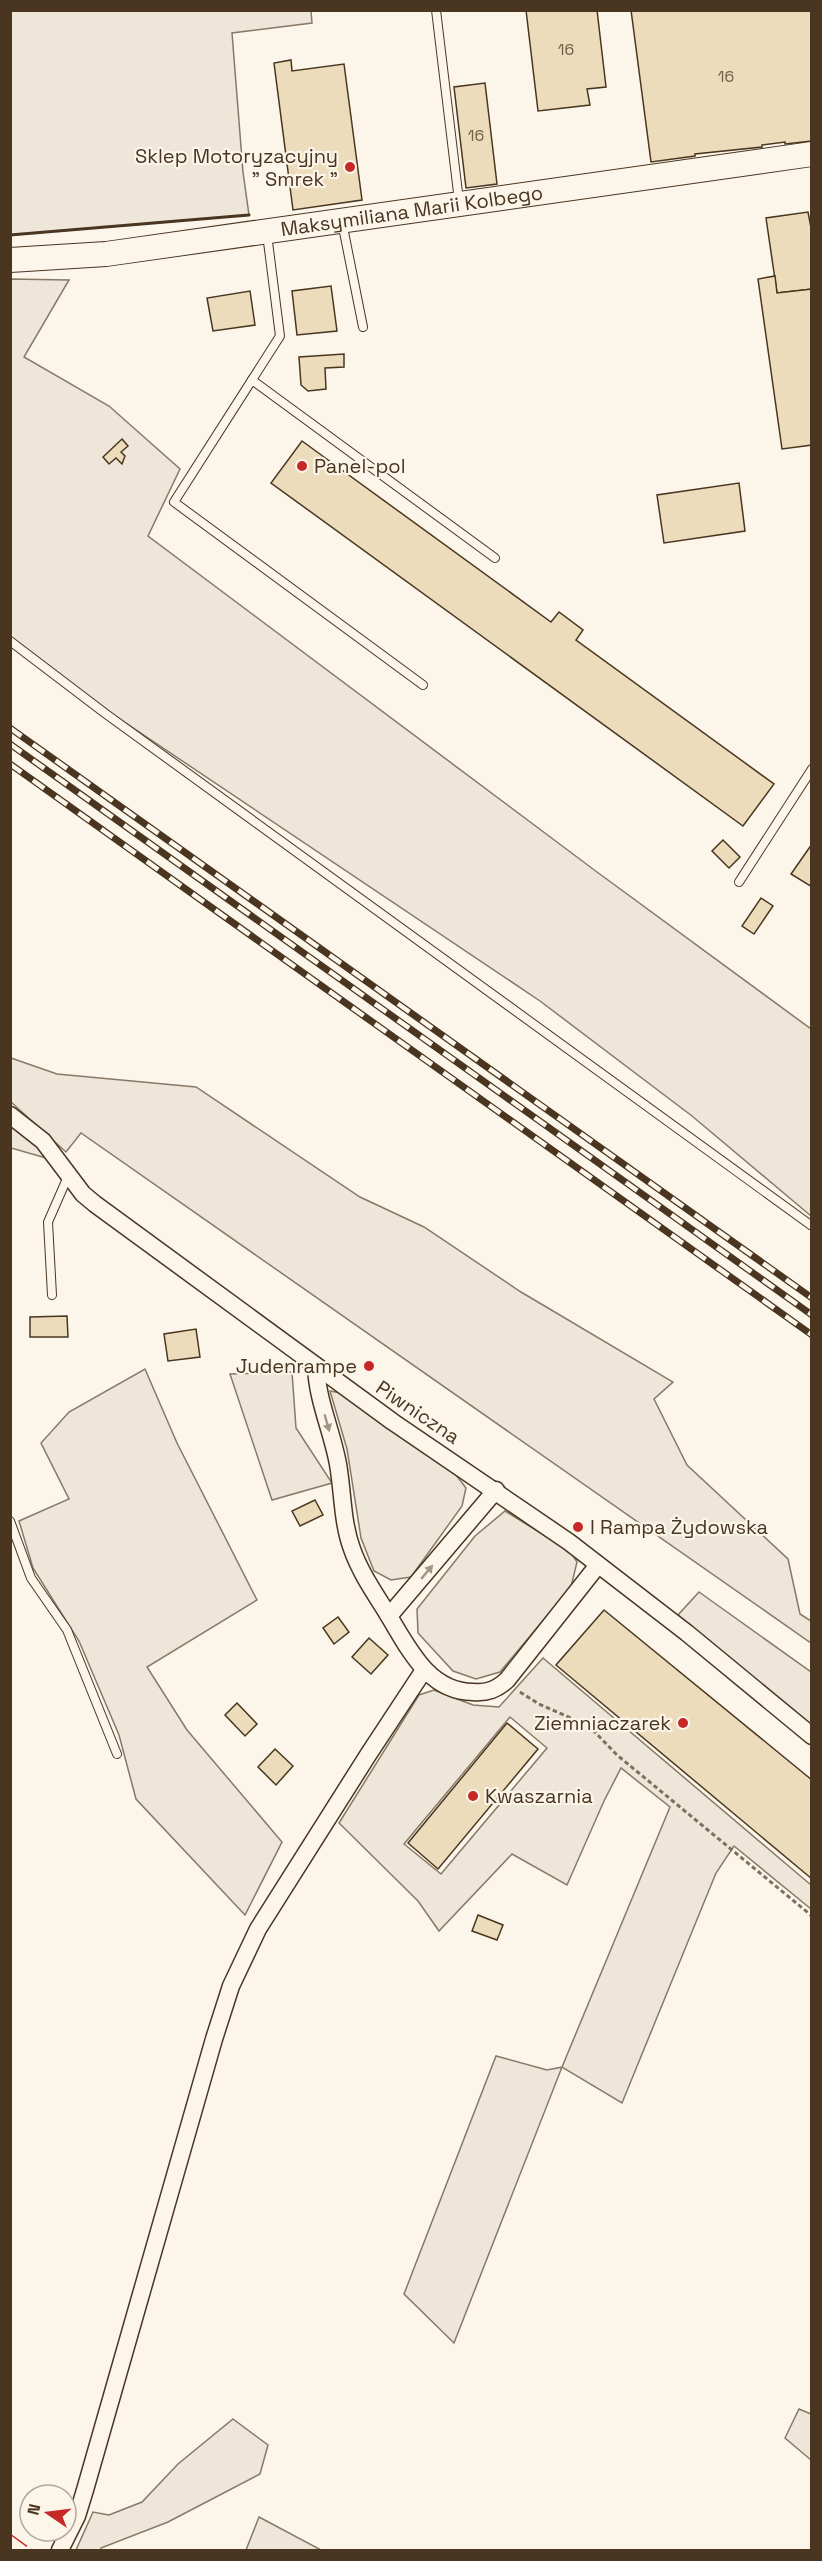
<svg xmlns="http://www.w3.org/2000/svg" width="822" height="2561" font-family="'Space Grotesk',sans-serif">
<rect width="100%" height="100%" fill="#fbf6e9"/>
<!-- green -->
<g fill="#ede6d9" stroke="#887966" stroke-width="1.5" fill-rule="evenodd">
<polygon points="11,10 311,11 312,23 232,33 243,172 249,215 11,235"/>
<polygon points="10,279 69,280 24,357 109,406 180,469 148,536 597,872 811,1029 811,1216 692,1116 540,1001 11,646"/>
<polygon points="11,1058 57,1074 196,1087 360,1197 424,1227 521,1292 673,1382 654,1399 687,1465 788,1559 800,1614 811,1621 811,1643 81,1133 66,1152 11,1102"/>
<polygon points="10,1123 53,1160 11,1148"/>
<polygon points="145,1369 177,1443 257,1600 147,1667 187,1730 282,1842 245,1915 136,1799 119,1735 79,1641 33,1568 19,1521 69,1499 41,1443 69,1412"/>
<polygon points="292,1372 296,1428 332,1483 272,1500 230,1374"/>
<polygon points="330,1391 341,1393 450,1467 466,1488 462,1506 411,1577 391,1580 374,1571 361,1538 347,1449"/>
<polygon points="505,1511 570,1551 577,1562 571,1587 500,1672 476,1679 453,1671 418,1633 417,1609 475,1536"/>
<polygon points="699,1592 811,1672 811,1725 678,1615"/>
<path d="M 543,1658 L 811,1885 L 811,1909 L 734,1846 L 716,1873 L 622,2103 L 562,2067 L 454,2343 L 404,2294 L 496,2056 L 547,2070 L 562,2067 L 670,1807 L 621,1768 L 604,1801 L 567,1885 L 512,1854 L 439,1931 L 418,1901 L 339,1823 L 419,1695 L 434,1690 L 473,1705 L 499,1707 ZM 510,1717 L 547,1748 L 441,1874 L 404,1844 Z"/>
<polygon points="799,2409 811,2414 811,2460 785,2438"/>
<polygon points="233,2419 268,2445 260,2474 168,2522 101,2548 101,2550 76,2550 93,2512 109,2515 142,2502 178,2464"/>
<polygon points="259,2517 321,2550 246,2550"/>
</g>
<!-- building -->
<g fill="#ecdcbc" stroke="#4a3520" stroke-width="1.5">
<polygon points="526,10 597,10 606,87 587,89 590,105 538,111"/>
<polygon points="631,10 812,10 812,141 785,144 785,142 762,145 762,147 695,154 695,156 651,162"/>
<polygon points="291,60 292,71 344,64 362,200 293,210 274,63"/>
<polygon points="485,83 497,184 466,188 454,87"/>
<polygon points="808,212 812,233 812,289 777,293 766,218"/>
<polygon points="775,276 777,293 812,289 812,445 782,449 758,279"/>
<polygon points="331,286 337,331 297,335 292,291"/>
<polygon points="250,291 255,325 213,331 207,298"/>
<polygon points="344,354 344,367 325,368 326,389 308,391 301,385 299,357"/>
<polygon points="122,439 128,446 121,452 125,456 122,464 116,458 109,464 103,457"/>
<polygon points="302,441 551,622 559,612 583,630 576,640 774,784 743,826 271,483"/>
<polygon points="739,483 745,531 664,543 657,495"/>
<polygon points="723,840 740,857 729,868 712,851"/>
<polygon points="812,844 812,887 791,874"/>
<polygon points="761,898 773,906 754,934 742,926"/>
<polygon points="67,1316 68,1337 30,1337 30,1317"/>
<polygon points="196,1329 200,1357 168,1361 164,1334"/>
<polygon points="315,1500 323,1515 300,1526 292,1511"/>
<polygon points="604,1610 812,1780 812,1879 556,1665"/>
<polygon points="338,1617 349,1632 334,1644 323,1628"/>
<polygon points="369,1638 388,1655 371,1674 352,1657"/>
<polygon points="237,1703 257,1724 245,1736 225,1715"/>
<polygon points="507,1723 538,1749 438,1869 408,1843"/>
<polygon points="275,1749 293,1766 276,1785 258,1767"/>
<polygon points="478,1915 503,1925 497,1940 472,1931"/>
</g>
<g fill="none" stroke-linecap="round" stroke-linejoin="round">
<!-- lane casing -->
<g stroke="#4a3520" stroke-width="10">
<g id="lane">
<polyline points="436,10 459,201"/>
<polyline points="342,222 363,327"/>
<polyline points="267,234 280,336 174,502 423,685"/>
<polyline points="252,380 495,558"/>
<polyline points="10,641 106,714 812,1226"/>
<polyline points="739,882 812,769"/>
<polyline points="52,1295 48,1222 69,1174"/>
<polyline points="10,1521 31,1578 67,1630 117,1754"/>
</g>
</g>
<!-- street casing -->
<g stroke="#4a3520" stroke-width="19">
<g id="street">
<polyline points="10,1115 43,1141 83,1194 95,1204 393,1422 569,1542 687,1633 812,1736"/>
<path d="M 316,1366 C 317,1400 332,1431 338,1464 C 343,1493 342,1522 352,1549 C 360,1572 374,1592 387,1613 C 408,1647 428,1692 473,1692 C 487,1693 496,1690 507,1680 L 598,1565"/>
<polyline points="389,1616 496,1490"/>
<polyline points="60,2550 77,2516 85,2490 214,2039 231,1986 258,1929 368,1755 424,1670"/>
</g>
</g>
<!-- secondary casing -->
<g stroke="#4a3520" stroke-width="26">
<g id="secondary">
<path id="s1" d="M 10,260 L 106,254 L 812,154"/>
</g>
</g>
<!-- path -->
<polyline stroke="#7f6f5c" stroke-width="3" stroke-dasharray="4.5 3" stroke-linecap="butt" points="520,1692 539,1704 589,1726 617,1755 812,1916"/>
<!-- lane -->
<use href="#lane" stroke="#fbf6e9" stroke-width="8"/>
<!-- street -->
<use href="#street" stroke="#fbf6e9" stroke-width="16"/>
<!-- secondary -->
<use href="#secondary" stroke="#fbf6e9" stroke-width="24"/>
<!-- rail casing -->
<g stroke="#4a3520" stroke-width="7">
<g id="rail">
<polyline points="10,728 812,1298"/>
<polyline points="10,744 812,1315"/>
<polyline points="10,764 812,1335"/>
</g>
</g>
<!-- rail -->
<use href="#rail" stroke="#fbf6e9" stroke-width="4.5" stroke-dasharray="14" stroke-linecap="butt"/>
<!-- wall -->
<polyline stroke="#4a3520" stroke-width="3" points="10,235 249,215"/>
<!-- power -->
<polyline stroke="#c62828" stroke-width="1.5" stroke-dasharray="21 4.5 3 4.5" stroke-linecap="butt" points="10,2534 32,2550"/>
</g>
<!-- one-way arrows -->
<defs><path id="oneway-solid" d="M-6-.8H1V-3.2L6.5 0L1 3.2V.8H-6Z" transform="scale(1.5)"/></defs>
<g fill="#a29684">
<use href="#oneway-solid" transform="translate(327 1423) rotate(74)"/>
<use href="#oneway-solid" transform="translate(427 1572) rotate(-50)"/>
</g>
<!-- markers -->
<g fill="#c62828" stroke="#fbf6e9" stroke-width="2">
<circle cx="350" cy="167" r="6"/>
<circle cx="302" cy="466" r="6"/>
<circle cx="369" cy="1366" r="6"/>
<circle cx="578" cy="1527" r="6"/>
<circle cx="683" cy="1723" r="6"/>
<circle cx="473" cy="1796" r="6"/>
</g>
<g text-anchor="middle" stroke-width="4.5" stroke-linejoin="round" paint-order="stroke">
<!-- number labels -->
<g font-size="16" fill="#725f47">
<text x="566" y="55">16</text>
<text x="726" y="82">16</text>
<text x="476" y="141">16</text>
</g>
<!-- poi labels -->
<g font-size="20" fill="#4a3520" stroke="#fbf6e9" text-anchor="end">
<text x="338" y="163">Sklep Motoryzacyjny<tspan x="338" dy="23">" Smrek "</tspan></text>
<text x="314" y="473" text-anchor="start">Panel-pol</text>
<text x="357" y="1373">Judenrampe</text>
<text x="590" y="1534" text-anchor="start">I Rampa Żydowska</text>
<text x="671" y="1730">Ziemniaczarek</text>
<text x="485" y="1803" text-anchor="start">Kwaszarnia</text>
</g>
<!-- street labels -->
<g font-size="20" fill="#4a3520" stroke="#fbf6e9">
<text dy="7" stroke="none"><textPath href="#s1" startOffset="405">Maksymiliana Marii Kolbego</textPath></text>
<text transform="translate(418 1412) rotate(34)" y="7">Piwniczna</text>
</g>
</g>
<!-- border -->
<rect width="822" height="2561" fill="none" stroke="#4a3520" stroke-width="24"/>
<!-- north arrow -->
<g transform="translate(48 2513) rotate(284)"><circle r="28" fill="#fbf6e9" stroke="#b4a999" stroke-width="1.5"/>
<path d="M0-4.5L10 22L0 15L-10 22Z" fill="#c62828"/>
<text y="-9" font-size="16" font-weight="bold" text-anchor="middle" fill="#4a3520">N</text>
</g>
</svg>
